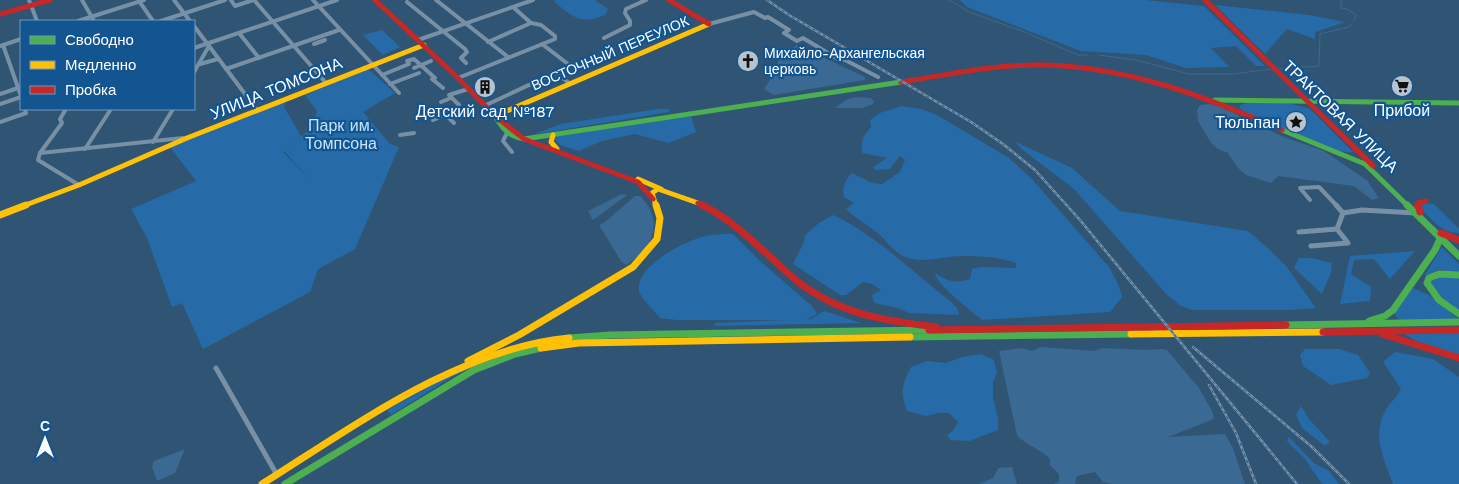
<svg xmlns="http://www.w3.org/2000/svg" width="1459" height="484" font-family="'Work Sans',sans-serif">
<rect width="100%" height="100%" fill="#305473"/>
<!-- green -->
<g fill="#266ba7">
<path d="M 555,0 L 595,0 L 608,9 L 605,15 C 580,26 573,16 554,2 Z"/>
<polygon points="960,0 1145,0 1204,6 1265,66 1256,66 1236,46 1211,48 1229,67 1186,68 1146,55 1081,51 967,7"/>
<polygon points="1215,5 1309,15 1345,22 1315,32 1315,39 1287,29 1265,54"/>
<polygon points="382,30 400,47 383,55 363,35"/>
<polygon points="368,69 395,93 363,112 390,144 399,147 355,249 318,269 310,292 203,349 182,303 172,307 147,238 131,209 196,181 170,147 286,101 284,107 301,136 283,152 312,182 284,151 312,127 317,111 305,95"/>
<path d="M 1247,103 L 1289,103 L 1310,109 L 1353,152 C 1338,156 1252,119 1239,108 L 1240,105 Z"/>
<path d="M 901,106 L 921,109 L 937,115 L 1009,158 L 1032,179 L 1109,267 L 1119,286 L 1122,297 L 1110,312 L 982,320 C 972,311 936,285 935,273 C 947,281 955,284 970,279 L 972,269 L 982,267 L 1016,268 L 1016,263 C 1000,257 980,256 963,256 C 945,256 922,264 905,257 C 893,252 886,239 876,232 C 866,223 855,219 846,209 L 854,203 L 844,197 C 842,188 845,179 852,173 L 872,183 L 882,184 L 900,172 L 905,160 L 900,156 L 890,169 L 875,170 L 873,167 L 887,158 L 862,153 C 862,138 861,139 871,127 L 870,120 L 880,113 Z"/>
<polygon points="658,109 669,109 669,112 532,135 561,124"/>
<polygon points="691,116 696,132 669,143 635,134 602,141 579,151 560,145 553,137"/>
<polygon points="1014,141 1072,168 1120,211 1248,231 1270,250 1286,266 1316,308 1290,310 1192,310 1181,306 1167,295 1074,189 1023,150"/>
<path d="M 1422,203 L 1434,204 L 1459,229 L 1459,233 C 1442,234 1431,218 1419,207 Z"/>
<path d="M 833,215 C 876,235 911,271 949,300 L 958,309 L 959,315 L 909,313 L 898,308 L 874,303 L 872,295 L 881,290 L 872,284 L 863,282 L 846,295 L 840,295 L 793,264 L 804,242 L 805,235 L 819,223 Z"/>
<path d="M 733,234 L 761,262 L 813,307 L 817,314 L 806,320 L 811,319 L 824,311 L 861,323 L 714,326 L 715,323 L 788,320 L 677,320 L 660,318 C 654,310 641,299 639,291 C 635,266 686,240 706,236 C 715,234 724,234 733,234 Z"/>
<polygon points="1442,247 1459,264 1459,272 1438,270 1424,276"/>
<polygon points="1415,251 1390,279 1374,259 1354,260 1351,274 1371,287 1370,301 1340,304 1350,256"/>
<polygon points="1299,258 1312,258 1332,263 1331,273 1322,294 1294,268"/>
<polygon points="1438,277 1459,277 1459,311 1439,297 1431,282"/>
<polygon points="1413,288 1429,295 1458,319 1402,320 1397,318 1394,313"/>
<polygon points="1459,332 1459,356 1412,339 1405,334"/>
<polygon points="596,340 491,358 452,377 391,415 387,410 452,374 494,356"/>
<polygon points="1305,349 1339,349 1358,355 1370,373 1367,378 1331,385 1303,366 1300,355"/>
<path d="M 1395,352 L 1433,359 L 1459,377 L 1459,484 L 1393,484 C 1384,459 1372,437 1385,411 C 1389,403 1397,398 1401,389 L 1383,362 Z"/>
<path d="M 981,354 L 994,360 L 997,372 L 993,382 L 993,398 L 998,418 L 998,430 L 969,441 L 950,440 L 947,435 L 953,431 L 958,422 L 949,413 L 939,413 L 926,416 L 907,411 C 900,391 902,385 911,367 L 927,361 L 946,363 L 962,357 Z"/>
<polygon points="1301,406 1309,419 1330,442 1325,446 1302,428 1296,415"/>
<polygon points="1289,437 1314,463 1329,471 1339,484 1322,484 1305,459 1287,441"/>
</g>
<!-- water -->
<g fill="#3a6993">
<polygon points="797,45 865,77 865,80 774,95 764,89 773,75 781,55"/>
<polygon points="856,97 871,98 874,101 873,104 862,108 835,108 846,100"/>
<path d="M 1210,104 L 1221,107 L 1284,137 L 1324,151 L 1368,181 C 1370,188 1376,191 1378,198 L 1372,200 L 1354,186 L 1278,176 L 1271,183 L 1246,175 L 1238,168 L 1228,153 L 1218,149 L 1211,143 L 1198,121 L 1197,110 L 1200,105 Z"/>
<polygon points="622,194 627,195 593,220 588,211"/>
<path d="M 635,196 L 640,196 C 666,222 652,249 626,265 L 621,261 L 599,225 L 605,222 Z"/>
<path d="M 1040,347 L 1095,351 L 1102,348 L 1147,350 L 1162,349 L 1167,350 L 1199,388 L 1213,413 L 1214,419 L 1168,437 L 1225,434 L 1233,448 L 1245,484 L 1111,484 L 1103,482 L 1095,472 L 1077,476 L 1075,484 L 1053,484 L 1059,482 L 1059,474 L 1050,465 L 1050,459 C 1040,448 1026,446 1017,435 L 999,351 L 1022,348 L 1033,351 Z"/>
<polygon points="185,449 175,473 157,481 152,467 154,461"/>
<polygon points="1012,467 1017,484 979,484 993,478 998,468"/>
</g>
<g fill="none" stroke-linecap="round" stroke-linejoin="round">
<!-- stream -->
<g stroke="#3a6993" stroke-width="1">
<polyline points="949,0 969,12 1022,31 1078,55 1088,55"/>
<polyline points="1341,0 1341,8 1347,9 1356,15 1354,21"/>
<polyline points="1099,55 1136,60 1189,74 1233,74 1271,69"/>
<polyline points="1278,69 1319,66 1320,34 1349,27 1351,24"/>
</g>
<!-- street-far1 -->
<g stroke="#7790a6" stroke-width="4">
<polyline points="29,0 37,21"/>
<polyline points="82,0 94,21"/>
<polyline points="174,0 190,21"/>
<polyline points="231,0 235,6 253,0"/>
<polyline points="254,0 326,83"/>
<polyline points="313,0 399,93"/>
<polyline points="436,0 508,57"/>
<polyline points="139,1 153,21"/>
<polyline points="407,2 465,49 467,52 461,58 466,63"/>
<polyline points="78,21 144,0"/>
<polyline points="161,21 225,0"/>
<polyline points="709,24 754,12 765,18 768,17 789,30 784,33 797,41 803,38 838,59 845,60 878,77"/>
<polyline points="194,26 257,110"/>
<polyline points="239,33 259,58"/>
<polyline points="604,38 630,25 630,21 625,13 626,9 646,0"/>
<polyline points="418,40 533,0"/>
<polyline points="488,42 531,23 513,7"/>
<polyline points="314,44 325,40"/>
<polyline points="542,44 568,64"/>
<polyline points="3,45 21,96"/>
<polyline points="0,46 21,39"/>
<polyline points="194,48 337,0"/>
<polyline points="407,61 414,59 435,78"/>
<polyline points="200,64 218,59"/>
<polyline points="414,68 431,61"/>
<polyline points="226,69 339,30"/>
<polyline points="194,72 209,46"/>
<polyline points="556,73 569,83"/>
<polyline points="382,75 409,64"/>
<polyline points="458,78 555,39 555,36 541,25 531,23"/>
<polyline points="432,79 443,88"/>
<polyline points="390,84 419,73"/>
<polyline points="0,94 18,88"/>
<polyline points="441,102 451,98"/>
<polyline points="0,104 21,97"/>
<polyline points="459,105 449,95 468,89"/>
<polyline points="484,106 561,70"/>
<polyline points="66,109 60,119 62,123 40,153 38,160 79,185"/>
<polyline points="421,115 432,110 440,117 433,120"/>
<polyline points="449,118 454,123"/>
<polyline points="0,122 26,113 25,109"/>
<polyline points="507,133 503,141 512,152"/>
<polyline points="400,135 414,133"/>
<polyline points="153,142 173,109"/>
<polyline points="85,149 111,109"/>
<polyline points="40,153 183,138"/>
<polyline points="1310,200 1300,188 1319,187 1337,206"/>
</g>
<!-- street -->
<g stroke="#7790a6" stroke-width="5">
<polyline points="1336,205 1343,213"/>
<polyline points="1299,232 1337,229"/>
<polyline points="1311,246 1348,243 1337,229 1343,213 1362,210 1416,213"/>
<polyline points="216,368 277,475"/>
</g>
<!-- fast-far1 -->
<g stroke="#4caf50" stroke-width="5">
<polyline points="1215,100 1459,103"/>
<path d="M 495,116 C 502,128 509,137 524,139 L 901,82"/>
<polyline points="1282,130 1365,164 1408,206"/>
</g>
<!-- fast -->
<g stroke="#4caf50" stroke-width="7">
<polyline points="1407,205 1459,256"/>
<polyline points="1459,275 1439,274 1429,278 1427,283 1439,300 1459,314"/>
<polyline points="1369,321 1385,316 1393,310 1435,250 1440,239 1438,235"/>
<polyline points="1286,325 1459,322"/>
<polyline points="910,337 1131,334"/>
<polyline points="569,338 610,335 929,330"/>
<polyline points="285,484 474,370 515,354 541,348"/>
</g>
<!-- slow-far1 -->
<g stroke="#ffc107" stroke-width="5">
<polyline points="495,116 709,24"/>
<polyline points="553,135 551,142 557,149"/>
<polyline points="638,179 661,189"/>
<polyline points="23,206 79,185 187,138 424,45"/>
<polyline points="656,206 652,193 658,189 698,203"/>
</g>
<!-- slow -->
<g stroke="#ffc107" stroke-width="7">
<polyline points="0,215 26,205"/>
<polyline points="1131,334 1323,332"/>
<polyline points="541,348 579,343 910,337"/>
<polyline points="468,361 519,335 633,267 657,239 660,218 656,205"/>
<path d="M 262,484 C 353,427 460,348 569,338"/>
</g>
<!-- jam-far1 -->
<g stroke="#c62828" stroke-width="5">
<polyline points="375,0 458,78 495,116 524,139 638,182 653,199"/>
<polyline points="669,0 709,24"/>
<polyline points="1205,0 1373,166"/>
<polyline points="0,14 50,0"/>
<path d="M 901,82 C 946,75 991,65 1037,65 C 1123,65 1204,96 1282,130"/>
<polyline points="698,203 705,206"/>
<polyline points="1417,206 1418,203 1426,201"/>
</g>
<!-- jam -->
<g stroke="#c62828" stroke-width="7">
<path d="M 702,205 C 739,223 766,255 797,281 C 839,314 885,321 936,327"/>
<polyline points="1418,205 1420,212"/>
<polyline points="1441,233 1459,240"/>
<polyline points="929,330 1286,325"/>
<polyline points="1323,332 1459,330"/>
<polyline points="1382,334 1459,358"/>
</g>
<!-- rail casing -->
<g stroke="#7991a6" stroke-width="2.5">
<g id="rail">
<polyline points="767,0 789,15 971,122 1003,144 1035,170 1080,220 1297,484"/>
<polyline points="1193,347 1312,447 1349,484"/>
<polyline points="1209,385 1236,433 1256,484"/>
</g>
</g>
<!-- rail -->
<use href="#rail" stroke="#135590" stroke-width="1" stroke-dasharray="3" stroke-linecap="butt"/>
</g>
<!-- icons -->
<defs>
<g id="church-disc" transform="scale(1.125)"><circle r="9.5" fill="#b7c3ce" stroke="#135590"/><path d="M-1.2-6h2.4v3.5h3.3v2.4h-3.3V6h-2.4V-.1h-3.3v-2.4h3.3Z" fill="#111"/></g>
<g id="supermarket-disc" transform="scale(1.125)"><circle r="9.5" fill="#b7c3ce" stroke="#135590"/><path d="M-6-5.5h2.5l.6 2H6L4.5 2H-2.5L-4.4-4H-6ZM-1.5 3.2a1.3 1.3 0 1 0 .1 0ZM3 3.2a1.3 1.3 0 1 0 .1 0Z" fill="#111"/></g>
<g id="building-disc" transform="scale(1.125)"><circle r="9.5" fill="#b7c3ce" stroke="#135590"/><path d="M-4-6H4V6H1V3H-1V6H-4ZM-2.5-4.3h1.7v1.8h-1.7ZM.8-4.3h1.7v1.8H.8ZM-2.5-1h1.7V.8h-1.7ZM.8-1h1.7V.8H.8Z" fill="#111"/></g>
<g id="sight-disc" transform="scale(1.125)"><circle r="9.5" fill="#b7c3ce" stroke="#135590"/><path d="M0-6L1.8-2.2L6-1.7L2.9 1.2L3.7 5.4L0 3.3L-3.7 5.4L-2.9 1.2L-6-1.7L-1.8-2.2Z" fill="#111"/></g>
</defs>
<g fill-rule="evenodd">
<use href="#church-disc" x="748" y="61"/>
<use href="#supermarket-disc" x="1402" y="86"/>
<use href="#building-disc" x="485" y="87"/>
<use href="#sight-disc" x="1296" y="122"/>
</g>
<g text-anchor="middle" stroke-width="4.5" stroke-linejoin="round" paint-order="stroke">
<!-- far-street labels -->
<g font-size="14" fill="#fff" stroke="#135590">
<text transform="translate(610 53) rotate(-23)" y="5">ВОСТОЧНЫЙ ПЕРЕУЛОК</text>
</g>
<!-- far-poi labels -->
<g font-size="14" fill="#fff" stroke="#135590" text-anchor="start">
<text x="764" y="58">Михайло-Архангельская<tspan x="764" dy="16">церковь</tspan></text>
</g>
<!-- street labels -->
<g font-size="16" fill="#fff" stroke="#135590">
<text transform="translate(276 88) rotate(-22)" y="6">УЛИЦА ТОМСОНА</text>
<text transform="translate(1341 116) rotate(44)" y="6">ТРАКТОВАЯ УЛИЦА</text>
</g>
<!-- poi labels -->
<g font-size="16" fill="#fff" stroke="#135590">
<text x="1402" y="116">Прибой</text>
<text x="485" y="117">Детский сад №187</text>
<text x="1280" y="128" text-anchor="end">Тюльпан</text>
</g>
<!-- park labels -->
<g font-size="16" fill="#c5e3fc" stroke="#135590">
<text x="341" y="131">Парк им.<tspan x="341" dy="18">Томпсона</tspan></text>
</g>
</g>
<!-- legend -->
<rect x="20" y="20" width="175" height="90" fill="#135590" stroke="#7199bc"/>
<rect x="30" y="36" width="25" height="8" fill="#4caf50" stroke="#7199bc"/>
<text x="65" y="45" font-size="15" fill="#ffffff">Свободно</text>
<rect x="30" y="61" width="25" height="8" fill="#ffc107" stroke="#7199bc"/>
<text x="65" y="70" font-size="15" fill="#ffffff">Медленно</text>
<rect x="30" y="86" width="25" height="8" fill="#c62828" stroke="#7199bc"/>
<text x="65" y="95" font-size="15" fill="#ffffff">Пробка</text>
<!-- north arrow -->
<g transform="translate(45 439)" stroke="#135590" stroke-width="4" paint-order="stroke">
<path d="M0-4L9 19L0 12L-9 19Z" fill="#ffffff"/>
<text y="-8" font-size="14" font-weight="bold" text-anchor="middle" fill="#ffffff">С</text>
</g>
</svg>
